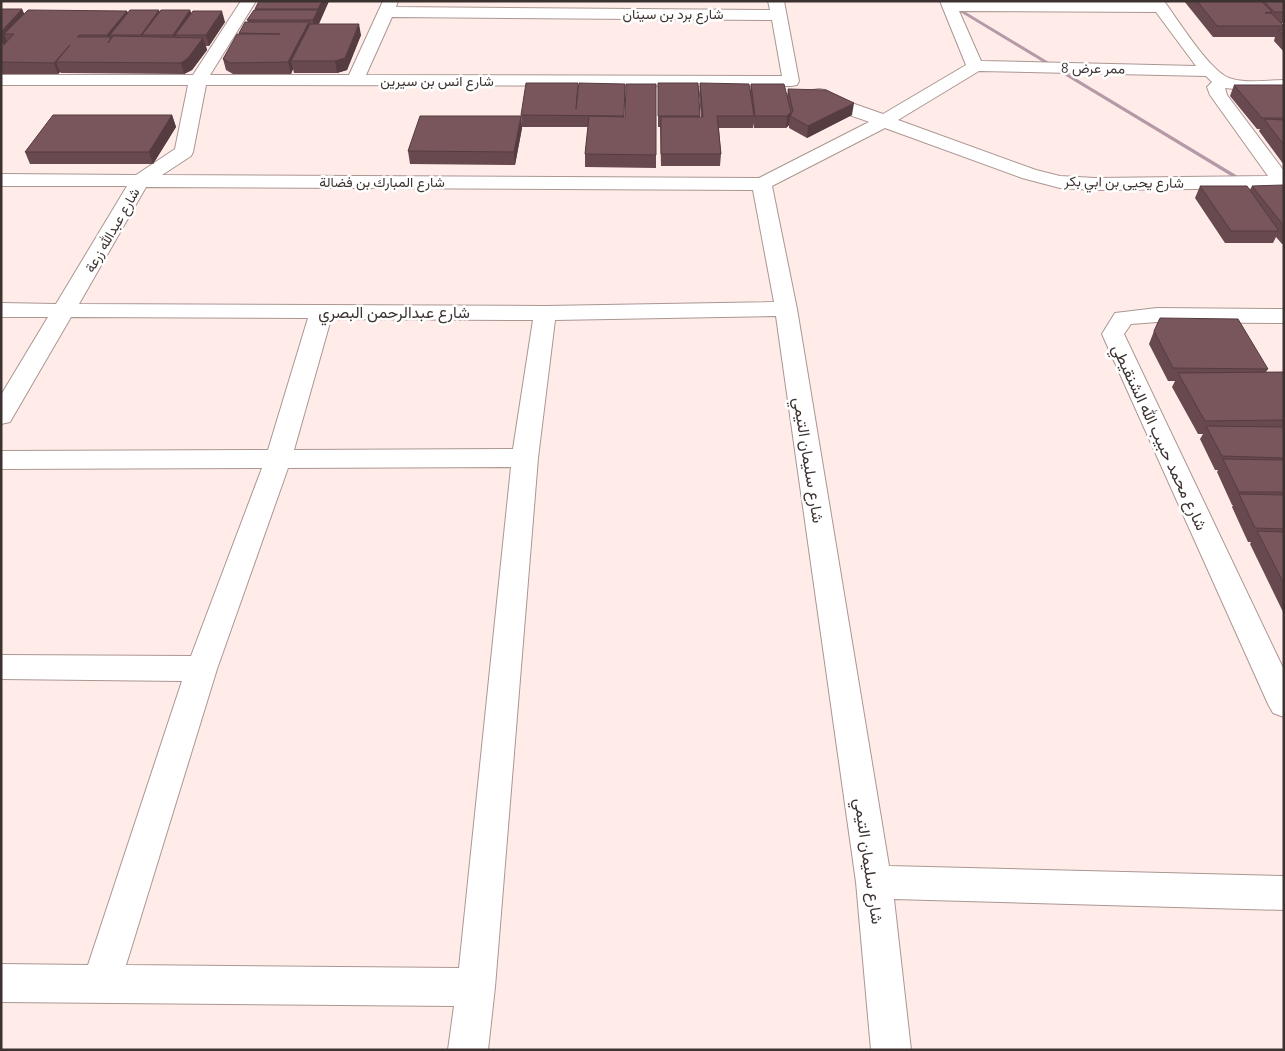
<svg xmlns="http://www.w3.org/2000/svg" width="1285" height="1051" font-family="Ubuntu,Vazirmatn,sans-serif">
<rect width="100%" height="100%" fill="#ffece8"/>
<g fill="none" stroke-linecap="round" stroke-linejoin="round">
<!-- stream -->
<polygon fill="#b599a7" fill-rule="evenodd" points="952,5 954,5 1246,181 1241,182 952,7"/>
<!-- minor casing -->
<g stroke="#ab9692" stroke-width="2">
<g id="minor">
<path d="M 241,1 L 256,1 L 210,75 L 349,75 L 383,1 L 398,1 L 396,7 L 770,10 L 768,1 L 784,1 L 799,81 L 797,85 L 791,86 L 206,85 L 193,152 L 191,156 L 162,175 L 759,178 L 869,122 C 854,116 819,107 810,94 L 813,90 L 819,89 L 825,90 L 846,101 L 883,114 L 966,65 L 940,1 L 1164,1 C 1178,20 1209,70 1229,78 C 1245,84 1267,80 1284,80 L 1284,90 L 1244,90 L 1225,88 L 1227,95 L 1284,171 L 1284,188 L 1095,190 L 1060,188 L 1022,178 L 885,128 L 772,186 L 797,309 L 889,866 L 1284,876 L 1284,910 L 894,899 L 911,1050 L 871,1050 L 856,882 L 776,316 L 555,320 L 538,458 L 495,987 L 488,1050 L 448,1050 L 454,1006 L 1,1002 L 1,964 L 88,965 L 182,681 L 1,679 L 1,655 L 191,656 L 262,468 L 1,469 L 1,451 L 268,450 L 308,318 L 71,317 L 10,422 L 1,424 L 1,395 L 48,317 L 1,317 L 1,303 L 56,304 L 127,186 L 1,186 L 1,174 L 136,175 L 175,149 L 188,85 L 1,85 L 1,75 L 193,75 ZM 959,11 L 1156,12 L 1196,66 L 981,61 ZM 392,17 L 772,20 L 782,76 L 366,75 ZM 979,71 L 1206,76 L 1212,82 L 1207,87 L 1210,95 L 1268,176 L 1095,178 L 1060,176 L 1036,170 L 898,120 ZM 146,187 L 753,190 L 774,302 L 545,306 L 79,304 ZM 331,319 L 533,320 L 513,449 L 294,450 ZM 511,467 L 459,968 L 126,965 L 217,669 L 288,468 Z"/>
<polygon points="1157,308 1284,309 1284,323 1157,322 1131,324 1124,334 1284,670 1284,717 1273,713 1268,704 1102,334 1115,313"/>
</g>
</g>
<!-- minor -->
<use href="#minor" fill="#fff" fill-rule="evenodd"/>
</g>
<!-- wall -->
<g fill="#68494f">
<polygon points="329,1 319,24 361,35 347,70 337,73 294,73 293,69 291,74 233,74 226,70 223,59 239,34 239,33 248,22 247,20 255,10 255,9"/>
<polygon points="1184,1 1284,1 1284,23 1280,23 1284,26 1283,30 1284,30 1284,52 1274,41 1275,37 1213,37"/>
<polygon points="1,9 22,9 24,14 127,11 128,13 190,10 191,13 225,22 209,46 206,46 207,50 192,70 184,74 61,73 60,72 58,74 1,74 1,48 3,45 1,45"/>
<polygon points="658,83 698,83 700,117 701,117 699,95 700,83 750,91 751,84 787,96 788,89 852,115 807,138 789,128 789,125 786,128 754,128 753,123 753,128 719,128 721,154 720,166 661,166 660,127 658,127"/>
<polygon points="625,84 624,117 625,117 656,84 656,168 585,167 585,154 588,127 522,127 521,115 578,94"/>
<polygon points="1234,85 1284,85 1284,165 1259,131 1260,129 1257,129 1230,96"/>
<polygon points="172,115 176,127 153,164 30,164 25,152"/>
<polygon points="521,116 522,128 515,165 410,164 408,151"/>
<polygon points="1200,186 1250,190 1252,186 1284,187 1284,244 1282,244 1276,237 1273,243 1225,243 1195,198"/>
<polygon points="1154,331 1268,369 1266,372 1284,372 1284,614 1250,544 1251,542 1248,542 1232,507 1233,505 1232,505 1217,472 1218,470 1215,470 1200,439 1203,434 1198,434 1172,387 1175,381 1168,381 1149,344"/>
</g>
<!-- shaded-wall -->
<g fill="#553c40">
<polygon points="322,1 329,1 315,32 313,20"/>
<polygon points="22,9 27,20 4,34 7,41 4,45 1,40 1,32"/>
<polygon points="159,10 163,21 142,35 145,44 144,46 141,35"/>
<polygon points="190,10 194,21 175,35 178,44 176,46 173,35"/>
<polygon points="127,11 131,22 110,35 115,48 109,41 107,35"/>
<polygon points="222,11 225,22 209,46 206,35"/>
<polygon points="309,22 311,33 291,61 293,69 291,74 288,62"/>
<polygon points="359,24 361,35 347,70 337,73 335,61"/>
<polygon points="203,38 207,50 192,70 184,74 181,63"/>
<polygon points="70,45 56,62 60,72 58,74 54,63"/>
<polygon points="854,103 852,115 807,138 808,126"/>
<polygon points="791,112 791,116 790,116 789,125 786,128 787,116"/>
<polygon points="172,115 176,127 153,164 149,152"/>
<polygon points="521,116 522,128 515,165 514,152"/>
</g>
<!-- building -->
<g fill="#79555c" stroke="#553c40">
<polygon points="259,1 322,1 318,9 255,9"/>
<polygon points="1197,1 1261,1 1272,12 1265,13 1271,13 1284,26 1217,26"/>
<polygon points="1264,1 1284,1 1284,12 1274,12"/>
<polygon points="1,9 22,9 1,32"/>
<polygon points="28,10 127,11 107,35 79,35 77,37 111,37 108,43 113,36 203,38 188,58 181,63 56,62 70,45 54,63 1,62 1,48 14,34 4,34"/>
<polygon points="130,10 159,10 141,35 110,35"/>
<polygon points="161,10 190,10 173,35 142,35"/>
<polygon points="254,10 318,10 313,20 247,20"/>
<polygon points="193,11 222,11 206,35 175,35"/>
<polygon points="245,22 309,22 288,62 230,63 223,59 237,34 280,34 239,33"/>
<polygon points="310,24 359,24 345,58 335,61 291,61"/>
<polygon points="1278,30 1284,30 1284,35"/>
<polygon points="526,83 578,83 576,109 579,83 625,84 624,116 521,115"/>
<polygon points="658,83 698,83 700,116 658,116"/>
<polygon points="700,83 749,84 754,116 717,116 721,154 661,154 661,117 703,117"/>
<polygon points="626,84 656,84 656,155 585,154 589,116 625,117"/>
<polygon points="751,84 784,84 791,112 787,116 755,116"/>
<polygon points="1234,85 1284,85 1284,118 1262,118"/>
<polygon points="788,89 826,90 854,103 808,126 790,116 793,111"/>
<polygon points="53,115 172,115 149,152 25,152"/>
<polygon points="420,116 521,116 514,152 408,151"/>
<polygon points="1264,119 1284,120 1284,145"/>
<polygon points="1283,185 1284,187 1284,226 1252,186"/>
<polygon points="1200,186 1247,186 1279,231 1231,231"/>
<polygon points="1160,318 1238,319 1268,369 1173,368 1154,331"/>
<polygon points="1284,372 1284,420 1205,421 1178,373"/>
<polygon points="1206,426 1284,427 1284,458 1222,456"/>
<polygon points="1223,459 1284,460 1284,492 1239,492"/>
<polygon points="1239,494 1284,495 1284,529 1255,528"/>
<polygon points="1257,531 1284,532 1284,584"/>
</g>
<g text-anchor="middle" stroke-width="5" stroke-linejoin="round" paint-order="stroke">
<!-- far-street labels -->
<g font-size="14" fill="#3c3331" stroke="#fff">
<text x="673" y="19">شارع برد بن سينان</text>
<text transform="translate(1093 68) rotate(1)" y="5">ممر عرض 8</text>
<text x="437" y="86">شارع انس بن سيرين</text>
<text x="382" y="187">شارع المبارك بن فضالة</text>
<text transform="translate(1124 182) rotate(1)" y="5">شارع يحيى بن ابي بكر</text>
<text transform="translate(112 230) rotate(-60)" y="5">شارع عبدالله زرعة</text>
</g>
<!-- street labels -->
<g font-size="16" fill="#3c3331" stroke="#fff">
<text x="394" y="318">شارع عبدالرحمن البصري</text>
<text transform="translate(1160 437) rotate(65)" y="6">شارع محمد حبيب الله الشنقيطي</text>
<text transform="translate(809 460) rotate(81)" y="6">شارع سليمان التيمي</text>
<text transform="translate(869 861) rotate(82)" y="6">شارع سليمان التيمي</text>
</g>
</g>
<!-- border -->
<rect width="1285" height="1051" fill="none" stroke="#3c3331" stroke-width="5"/>
</svg>
